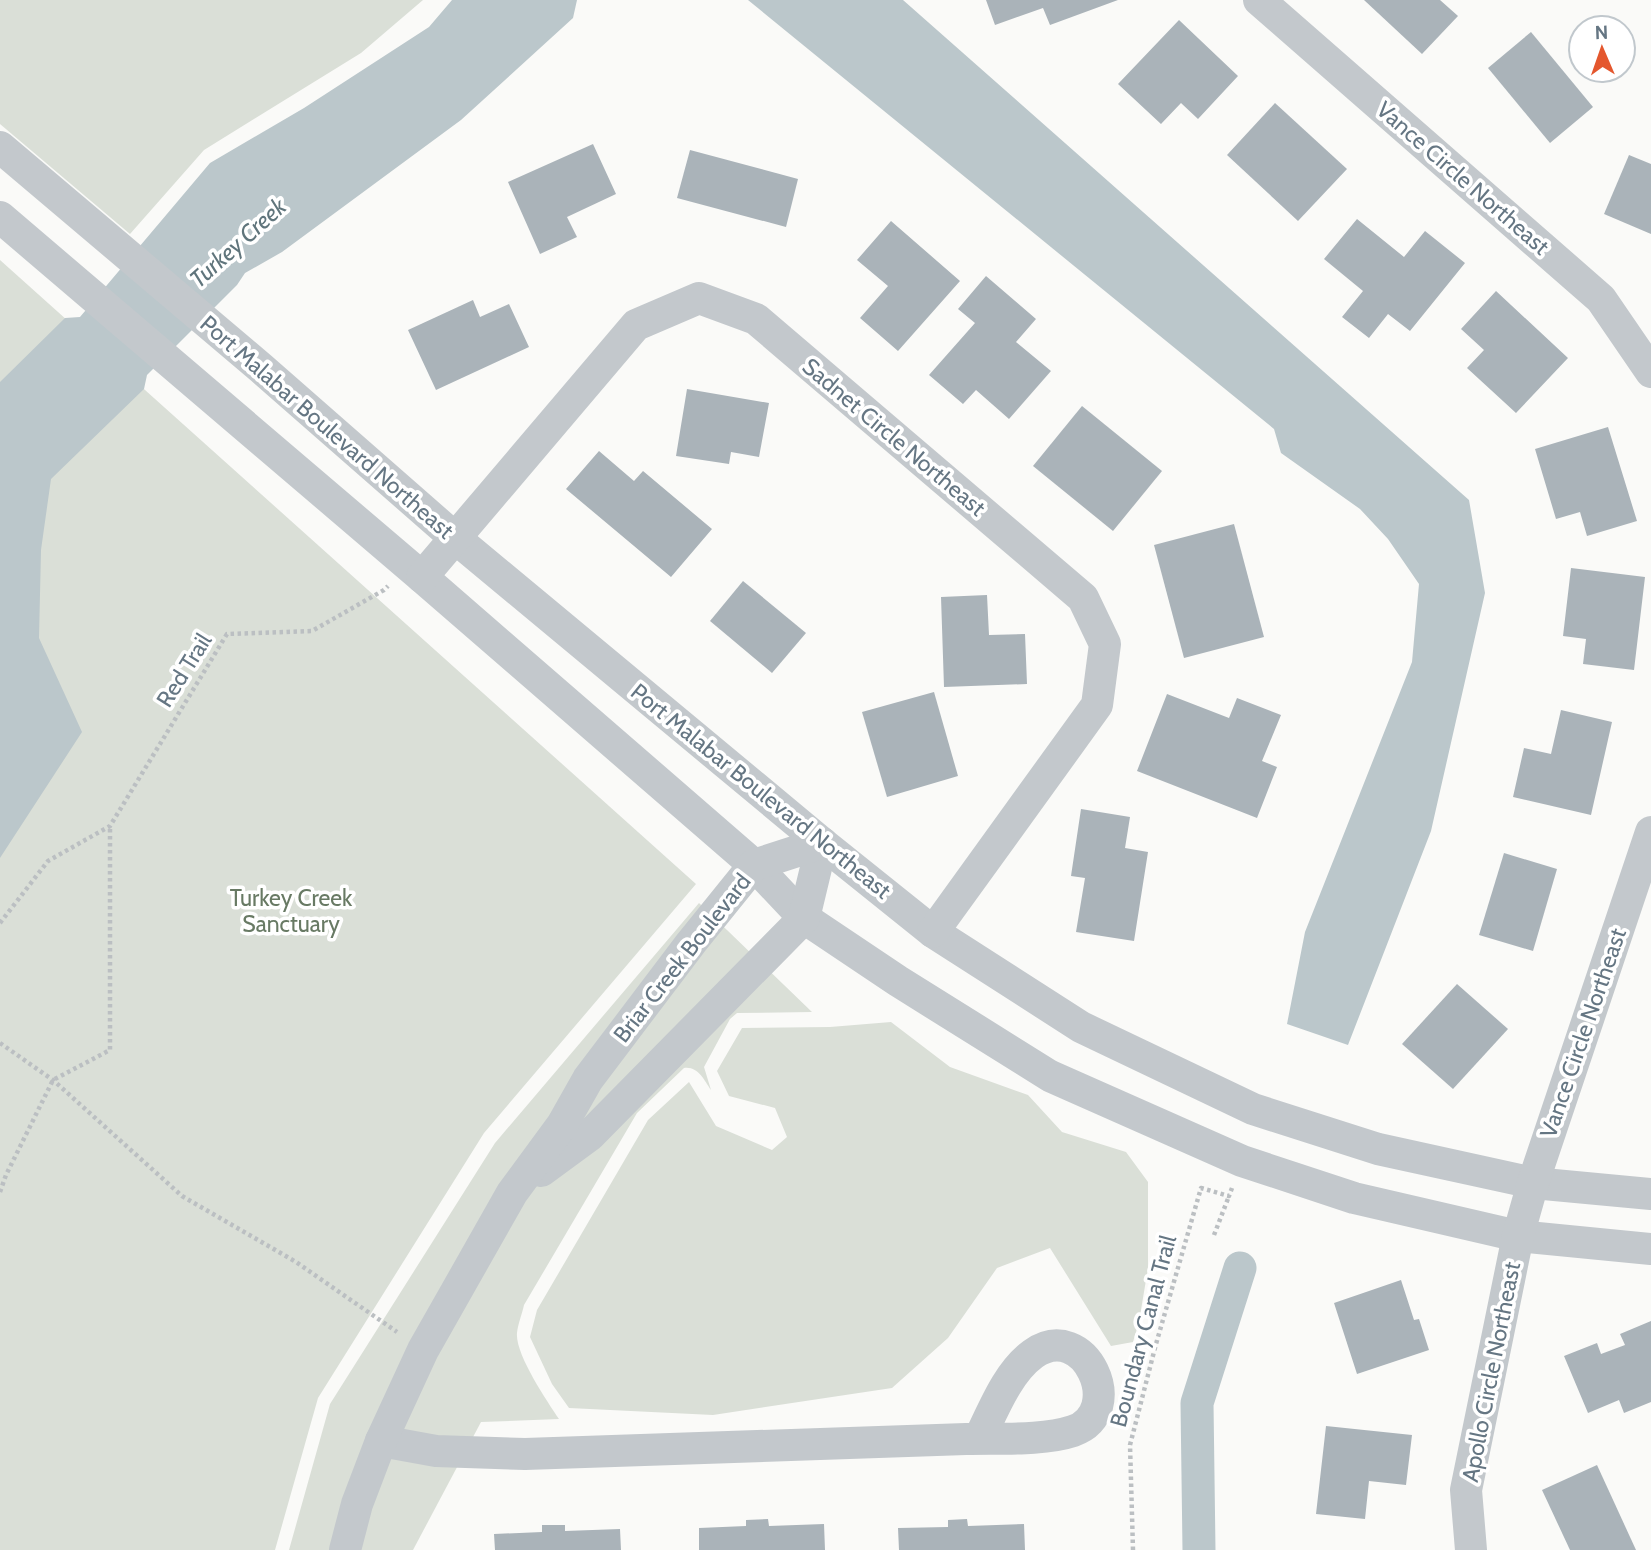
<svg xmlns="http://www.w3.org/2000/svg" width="1651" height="1550" font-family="Cabin,sans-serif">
<rect width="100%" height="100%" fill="#fafaf8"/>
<!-- green -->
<g fill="#dadfd7">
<polygon points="0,0 423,0 361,53 204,150 130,234 0,124"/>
<polygon points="0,260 696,884 484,1133 318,1398 275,1550 0,1550"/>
<path d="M 699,903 L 812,1012 L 737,1013 L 730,1019 L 704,1067 L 711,1090 C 704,1080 698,1066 684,1068 L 637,1113 L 524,1305 C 522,1314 518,1324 517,1333 C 515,1354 547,1401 559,1419 L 481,1422 L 413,1550 L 289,1550 L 330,1404 L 495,1143 Z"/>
<polygon points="891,1022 950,1067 1028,1095 1062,1132 1126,1152 1148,1182 1148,1268 1139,1322 1133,1342 1111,1346 1050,1248 997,1268 948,1338 892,1388 713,1415 569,1408 552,1384 530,1337 537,1310 648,1120 689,1082 716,1126 772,1150 787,1137 775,1108 729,1096 717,1071 742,1028 830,1027"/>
</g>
<!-- water -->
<g fill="#bbc7cb">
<polygon points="452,0 577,0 573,18 461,120 282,252 245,273 237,285 147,375 144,389 51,479 41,550 39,638 82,732 0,858 0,382 65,318 80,317 210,163 304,108 429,27"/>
<polygon points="748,0 903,0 1469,500 1485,593 1431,831 1348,1045 1287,1024 1305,932 1412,662 1419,584 1388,539 1360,509 1281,453 1274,429"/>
</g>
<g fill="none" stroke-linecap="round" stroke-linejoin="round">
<!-- canal -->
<polyline stroke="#bbc7cb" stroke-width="33" points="1199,1550 1197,1403 1240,1268"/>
</g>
<!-- building -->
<g fill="#aab3b9">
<polygon points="986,0 1118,0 1050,25 1043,8 995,25"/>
<polygon points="1364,0 1440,0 1458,16 1422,54"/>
<polygon points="1179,20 1238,76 1198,119 1181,103 1161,124 1118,84"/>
<polygon points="1531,32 1593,107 1550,143 1488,68"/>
<polygon points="1275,103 1347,169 1298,221 1227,155"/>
<polygon points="593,144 616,194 567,217 577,237 540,254 508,182"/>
<polygon points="690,150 798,179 786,227 677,198"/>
<polygon points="1629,155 1651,164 1651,234 1604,214"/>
<polygon points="1357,219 1404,257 1425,231 1465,263 1410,331 1388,314 1369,338 1342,317 1363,291 1324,259"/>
<polygon points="891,221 960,281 898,351 860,318 888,286 857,260"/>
<polygon points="986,276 1036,319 1016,342 1051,371 1009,419 976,390 963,404 929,375 975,323 958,309"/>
<polygon points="1496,291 1568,358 1516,413 1467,368 1484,350 1461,329"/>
<polygon points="473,300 480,317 509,304 529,347 436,390 408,330"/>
<polygon points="687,389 769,403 759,457 731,452 729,464 676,456"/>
<polygon points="1082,406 1162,471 1113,531 1033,466"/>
<polygon points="1608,427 1637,521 1587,536 1580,512 1556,519 1535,449"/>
<polygon points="599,451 634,481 643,471 712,529 671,577 566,489"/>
<polygon points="1234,524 1264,637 1184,658 1154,545"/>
<polygon points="1571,568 1645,577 1634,670 1583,664 1586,639 1563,636"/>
<polygon points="743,581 806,633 772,673 710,621"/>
<polygon points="987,595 989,635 1025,634 1027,684 944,687 941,597"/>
<polygon points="934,692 958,776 887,797 862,712"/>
<polygon points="1167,694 1229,718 1237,698 1281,715 1262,761 1277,767 1257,818 1137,771"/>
<polygon points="1561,710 1612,722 1591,815 1513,797 1524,748 1551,754"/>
<polygon points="1081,809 1130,817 1125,848 1148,852 1134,941 1076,932 1085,878 1071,876"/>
<polygon points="1504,853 1557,869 1533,951 1479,935"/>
<polygon points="1457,984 1508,1029 1453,1089 1402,1044"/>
<polygon points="1401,1280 1414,1320 1419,1319 1429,1350 1357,1374 1334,1303"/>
<polygon points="1651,1321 1651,1402 1624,1413 1619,1400 1588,1413 1564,1356 1597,1343 1601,1354 1625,1345 1620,1334"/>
<polygon points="1326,1426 1412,1435 1406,1485 1369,1481 1365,1519 1316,1514"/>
<polygon points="1597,1465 1636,1550 1570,1550 1542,1490"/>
<polygon points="768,1519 769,1526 824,1524 825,1550 699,1550 699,1528 746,1526 746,1520"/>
<polygon points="967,1519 968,1526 1024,1524 1025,1550 899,1550 898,1528 948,1527 948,1520"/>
<polygon points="542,1525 565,1525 565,1531 620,1529 621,1550 495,1550 494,1534 542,1532"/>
</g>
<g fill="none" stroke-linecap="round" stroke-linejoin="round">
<!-- path -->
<g stroke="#bbbfc2" stroke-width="4.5" stroke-dasharray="3.5 3.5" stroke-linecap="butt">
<polyline points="0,923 48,861 110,826 227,634 312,631 384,590 388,586"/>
<polyline points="0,1043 53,1080 182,1196 296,1262 397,1332"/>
<polyline points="0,1192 6,1175 53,1080 110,1050 110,826"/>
<polyline points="1214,1235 1229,1196"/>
<polyline points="1133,1550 1130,1445 1156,1344 1201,1188 1229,1196 1232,1188"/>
</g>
<!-- minor -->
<g stroke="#c3c8cc" stroke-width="32">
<polyline points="1259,0 1601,299 1651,372"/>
<polyline points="0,147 261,368 455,538 822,843 933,932 1081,1027 1253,1109 1378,1149 1533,1183 1651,1194"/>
<polyline points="0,217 422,577 754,865 804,918 898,981 1050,1076 1242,1161 1354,1198 1518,1236 1651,1249"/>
<polyline points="422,577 636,325 699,298 756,319 1083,598 1105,644 1097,705 933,932"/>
<polyline points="541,1171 590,1135 804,918 822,843"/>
<path d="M 381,1441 L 436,1451 L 525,1454 L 966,1439 C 998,1438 1043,1441 1073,1431 C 1128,1412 1085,1317 1033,1354 C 1007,1373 993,1411 979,1439"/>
<polyline points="345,1550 357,1504 381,1441 423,1350 512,1193 562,1125 588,1079 691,943 754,865 822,843"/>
<polyline points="1471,1550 1466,1490 1518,1236 1533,1183 1651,832"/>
</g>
</g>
<g text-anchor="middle" stroke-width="7" stroke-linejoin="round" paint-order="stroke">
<!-- street labels -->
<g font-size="23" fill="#657683" stroke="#fff">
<text transform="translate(1463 178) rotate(41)" y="8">Vance Circle Northeast</text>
<text transform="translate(327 427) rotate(41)" y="8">Port Malabar Boulevard Northeast</text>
<text transform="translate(894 437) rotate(40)" y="8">Sadnet Circle Northeast</text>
<text transform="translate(184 670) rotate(-58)" y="8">Red Trail</text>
<text transform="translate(761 791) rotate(39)" y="8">Port Malabar Boulevard Northeast</text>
<text transform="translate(682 958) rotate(-52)" y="8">Briar Creek Boulevard</text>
<text transform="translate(1583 1033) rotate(-71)" y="8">Vance Circle Northeast</text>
<text transform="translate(1143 1331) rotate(-75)" y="8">Boundary Canal Trail</text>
<text transform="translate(1491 1372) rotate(-79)" y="8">Apollo Circle Northeast</text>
</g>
<!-- park labels -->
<g font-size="23" fill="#687a64" stroke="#fff">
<text x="291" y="906">Turkey Creek<tspan x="291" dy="26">Sanctuary</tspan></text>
</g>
<!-- water labels -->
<g font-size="24" font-style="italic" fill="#60757c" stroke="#fff">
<text transform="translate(238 243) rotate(-42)" y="8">Turkey Creek</text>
</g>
</g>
<!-- north arrow -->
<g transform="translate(1602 49) rotate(358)"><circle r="33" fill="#ffffff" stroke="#c1c8cd" stroke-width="2"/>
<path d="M0-5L12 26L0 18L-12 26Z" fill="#e4572e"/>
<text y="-10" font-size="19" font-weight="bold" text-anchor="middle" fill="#657683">N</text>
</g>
</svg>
